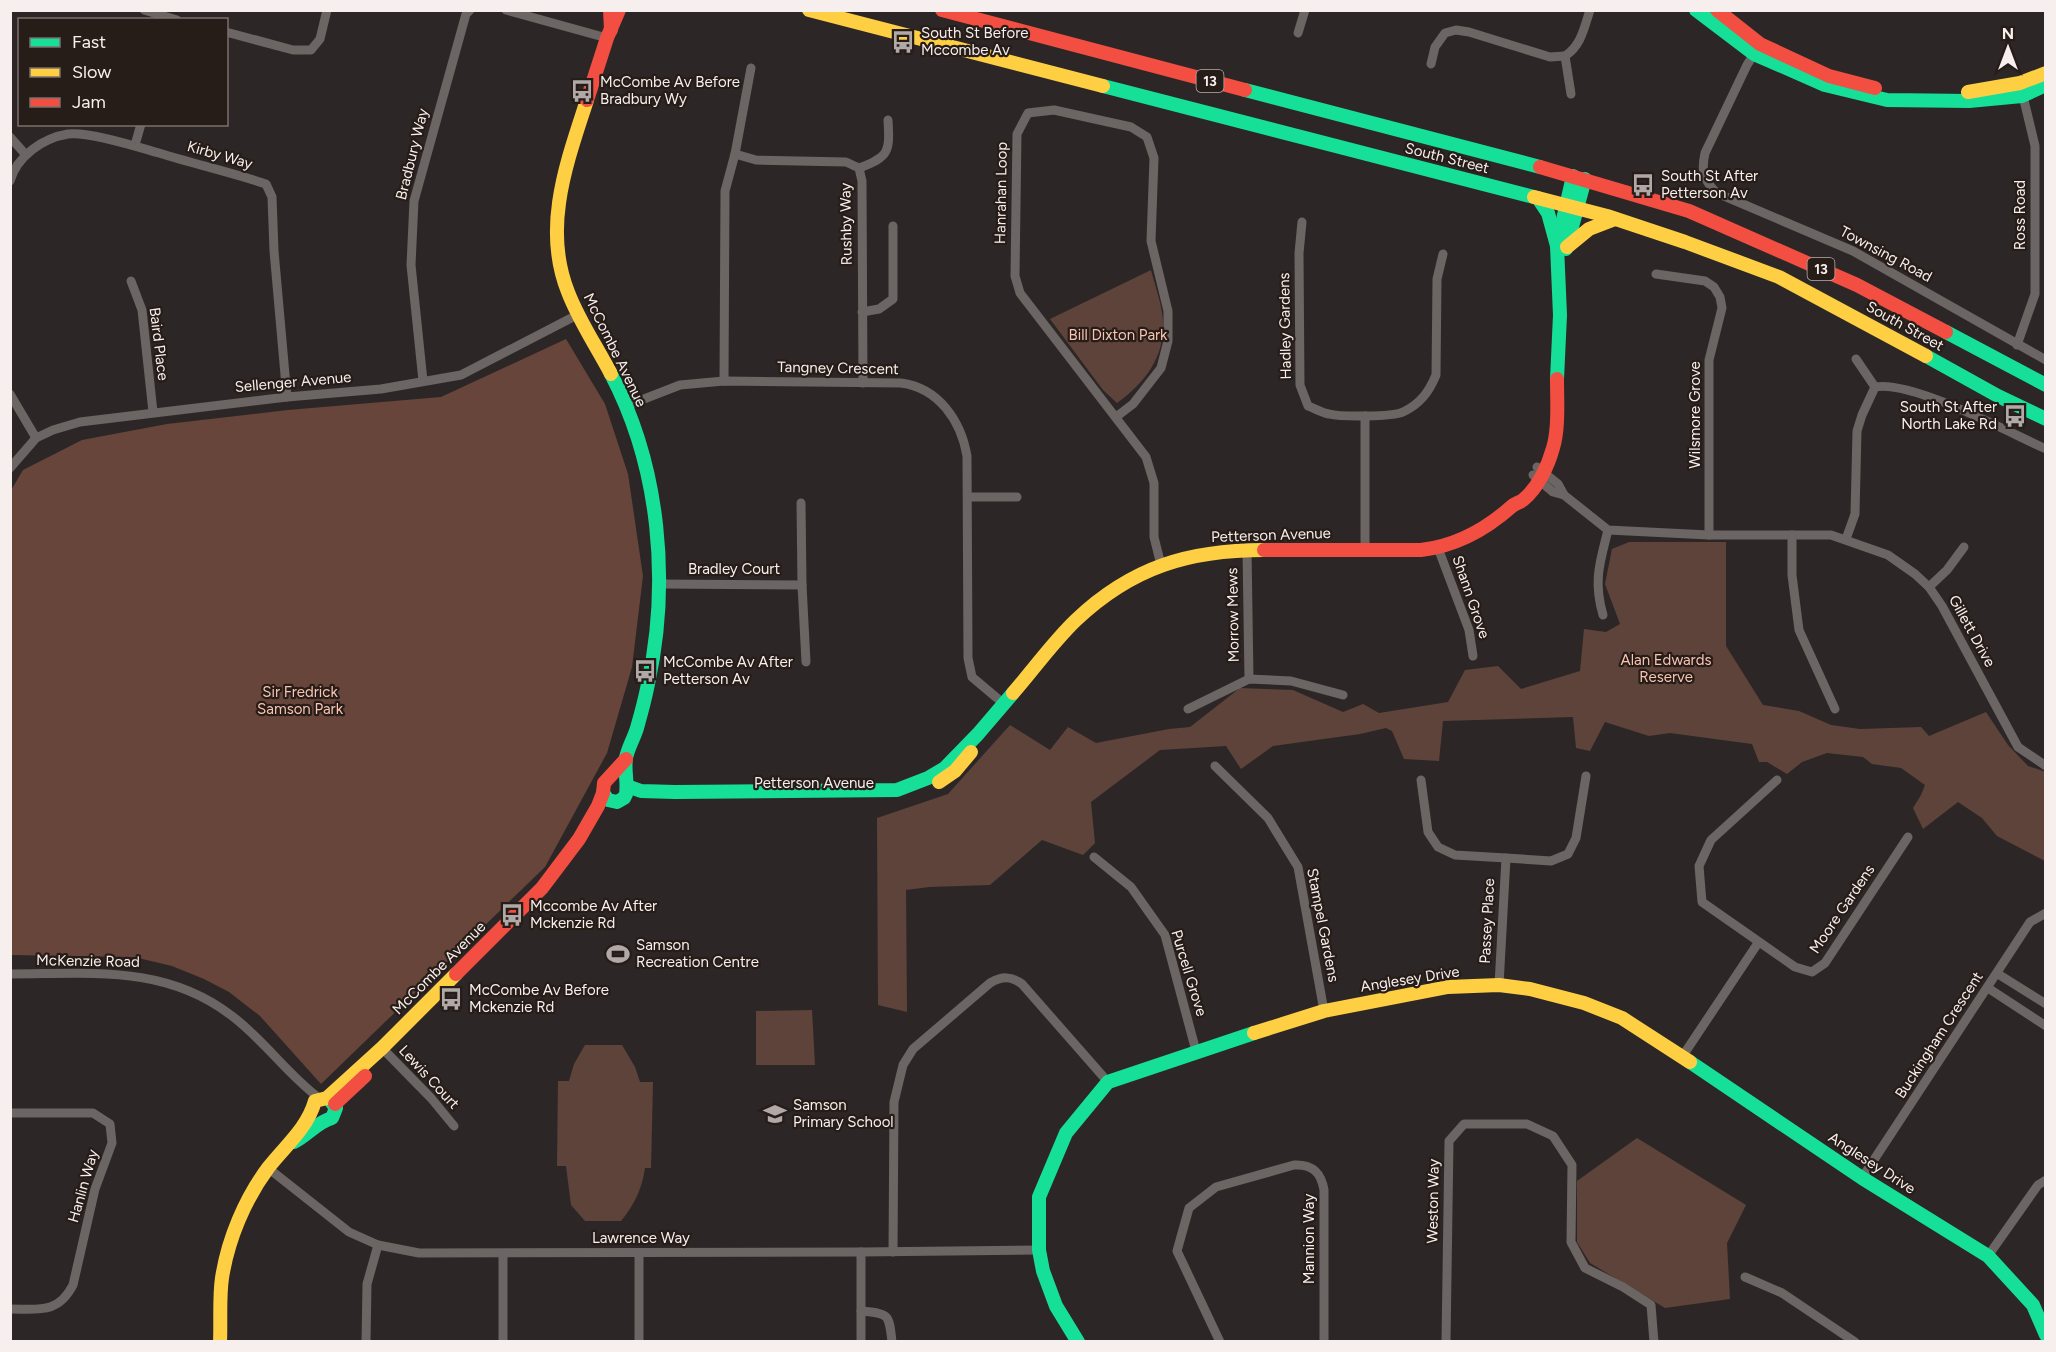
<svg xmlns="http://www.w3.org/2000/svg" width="2056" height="1352" font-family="Figtree,sans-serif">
<rect width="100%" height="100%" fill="#2c2726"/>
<!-- green -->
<g fill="#5e433a">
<path d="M 1151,270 C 1155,286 1162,304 1163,321 C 1165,357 1145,383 1117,403 L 1103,390 L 1050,319 Z"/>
<polygon points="1629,542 1726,542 1726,646 1763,705 1799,711 1831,725 1860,729 1921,727 1929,736 1986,712 2008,745 2028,766 2046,772 2045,861 1997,836 1982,818 1958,802 1923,829 1913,808 1921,795 1925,785 1901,768 1872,764 1863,757 1827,753 1802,762 1787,774 1767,762 1759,762 1752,744 1670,733 1649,736 1605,722 1590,751 1576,748 1573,717 1443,721 1439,761 1404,759 1392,731 1386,728 1360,734 1273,746 1241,769 1226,746 1160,750 1091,802 1095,843 1083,855 1042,840 990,885 929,887 906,890 907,1012 878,1005 877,818 948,794 1010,725 1050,750 1068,727 1096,743 1169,729 1190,727 1240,688 1293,690 1343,712 1363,704 1379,713 1448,702 1465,670 1498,666 1521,689 1580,671 1584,629 1606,632 1620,624 1605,584 1612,549"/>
<polygon points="812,1010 815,1065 756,1065 756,1011"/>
<path d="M 585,1045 L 622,1045 L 635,1067 L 640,1082 L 653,1082 L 651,1168 L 645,1168 C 642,1189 634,1205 621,1221 L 585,1221 L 571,1205 L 566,1166 L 557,1166 L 558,1081 L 569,1081 L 574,1064 Z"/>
<polygon points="1637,1138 1746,1205 1727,1243 1730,1299 1665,1308 1590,1263 1577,1242 1577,1181"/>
</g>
<!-- forest -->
<polygon fill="#67453b" points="566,339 605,404 628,474 643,576 632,667 607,753 545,867 321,1084 260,1016 229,992 204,979 172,966 134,957 11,955 10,492 23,470 82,440 167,424 288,410 441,397"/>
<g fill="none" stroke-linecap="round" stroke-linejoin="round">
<!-- street -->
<g stroke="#6b6563" stroke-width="9">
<polyline points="144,10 177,20"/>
<polyline points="506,10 607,38"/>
<polyline points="226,32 293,50 311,50 320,39 327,10"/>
<polyline points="1298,33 1305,10"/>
<path d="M 1756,51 L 1747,65 L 1705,153 C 1701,171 1703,180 1717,193 L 1853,251 L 2046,360"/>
<polyline points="1431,64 1435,47 1445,33 1456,30 1469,32 1550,57 1565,56"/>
<path d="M 1571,94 L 1565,56 C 1581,46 1584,28 1590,10"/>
<polyline points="10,137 26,155"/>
<polyline points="135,145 141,124"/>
<polyline points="735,154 756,160 846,162 859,168 862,181 863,383"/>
<path d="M 859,168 C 889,157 890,152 888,120"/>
<path d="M 10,181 C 17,156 43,138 68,134 C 88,131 138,147 159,153 C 194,164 230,172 266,184 L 272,197 L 274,251 L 287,397"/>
<path d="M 1302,222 L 1299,253 L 1300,385 L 1308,406 C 1314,408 1322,413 1329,414 C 1341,417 1392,417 1403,412 C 1420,404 1429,392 1436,375 L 1437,279 L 1443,254"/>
<polyline points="1656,274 1705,281 1714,287 1720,297 1722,308 1709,360 1709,535"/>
<polyline points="131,281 142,310 153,412"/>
<polyline points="862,312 879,309 893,299 893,226"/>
<polyline points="2017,345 2035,294 2035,146 2022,92"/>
<polyline points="1856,359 1875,387"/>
<polyline points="423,381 411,265 414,201 466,14 470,10"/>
<polyline points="724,381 725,191 735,154 751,68"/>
<polyline points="10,394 36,438"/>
<path d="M 626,406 L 680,385 L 724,381 L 901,383 C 939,388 961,421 967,456 L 968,658 L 972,677 L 1004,704"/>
<polyline points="1116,417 1133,404 1161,368 1168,341 1168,311 1151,241 1154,158 1147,137 1131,127 1054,110 1028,113 1017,134 1015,276 1020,293 1146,457 1154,483 1154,537 1161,565"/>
<polyline points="1537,467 1558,484 1564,495 1608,530 1709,535 1831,535 1888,555 1915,574 1929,587 1942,606 2018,747 2046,766"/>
<polyline points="10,468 36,438 53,430 80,422 287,397 381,389 461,375 579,314"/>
<polyline points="1533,475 1553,492 1564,495"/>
<polyline points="968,497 1017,497"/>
<polyline points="801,503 802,585"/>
<polyline points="1792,535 1792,575 1799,630 1835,709"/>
<path d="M 1846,539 L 1855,514 L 1857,431 L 1862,415 L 1875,387 C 1912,380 2008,432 2046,449"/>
<polyline points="1438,548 1469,630 1473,656"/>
<polyline points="1247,550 1249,679"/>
<polyline points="1365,550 1365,416"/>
<polyline points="661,584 802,585 806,662"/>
<polyline points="1929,587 1947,570 1964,547"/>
<path d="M 1603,615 C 1593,581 1600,562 1608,530"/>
<polyline points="1188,709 1249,679 1291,681 1343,695"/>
<polyline points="1215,766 1268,818 1298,867 1324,1011"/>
<polyline points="1421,780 1428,832 1438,847 1455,855 1506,858 1551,861 1568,854 1576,838 1586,776"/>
<polyline points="1777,780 1711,840 1699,866 1702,902 1795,967 1812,972 1825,963 1908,837"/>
<polyline points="1094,857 1131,887 1165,935 1196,1051"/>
<path d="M 10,974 C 90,974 165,964 232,1016 C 264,1040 287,1074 319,1098"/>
<polyline points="1998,974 2046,1004"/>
<polyline points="1499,985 1506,858"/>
<polyline points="1988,988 2046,1026"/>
<polyline points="382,1048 431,1098 454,1126"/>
<polyline points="1682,1057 1758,943"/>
<path d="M 10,1113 L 93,1113 L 110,1124 L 112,1143 L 95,1189 L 73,1285 C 58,1314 39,1309 10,1309"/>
<polyline points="268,1168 349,1232 378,1245 419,1253 861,1252 1039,1250"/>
<polyline points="1862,1178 2030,922 2046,913"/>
<polyline points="861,1252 861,1342"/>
<path d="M 893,1252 L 894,1102 L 903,1065 L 913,1049 L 990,983 C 1002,976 1011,976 1022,984 L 1108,1082"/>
<polyline points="503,1254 503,1342"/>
<polyline points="1988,1256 2038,1185 2046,1180"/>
<polyline points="1745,1277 1782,1293 1855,1342"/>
<path d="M 861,1311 C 889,1314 889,1313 892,1342"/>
<polyline points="366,1342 367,1284 378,1245"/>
<polyline points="639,1342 639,1253"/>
<path d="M 1220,1342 L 1177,1251 L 1189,1208 L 1216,1187 L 1294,1165 C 1312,1164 1321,1172 1324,1190 L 1324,1342"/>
<polyline points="1446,1342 1449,1141 1464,1124 1527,1124 1553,1136 1572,1165 1571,1242 1585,1268 1623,1287 1651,1305 1654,1342"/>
</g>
<!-- fast -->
<g stroke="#16e098" stroke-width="14">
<polyline points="1696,10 1754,54 1825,85 1887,100 1969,101 2022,96 2046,85"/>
<polyline points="1103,86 1534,197"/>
<polyline points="1245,90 1540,167"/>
<polyline points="1538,198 1548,213 1557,246"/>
<polyline points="1566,249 1585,179"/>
<polyline points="1946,332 2046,385"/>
<polyline points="1926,356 1998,396 2046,419"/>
<polyline points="1557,379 1560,315 1557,246 1573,176"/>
<polyline points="627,786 641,791 675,792 897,790 928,778 945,768 978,734 1013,693"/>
<path d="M 603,793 L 608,800 L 617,802 L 624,798 L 626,794 C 628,782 624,770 626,758 C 628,748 634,738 637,728 C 641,714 645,699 648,684 C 670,582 660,467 611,374"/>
<polyline points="1690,1062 1862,1178 1988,1256 2033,1305 2046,1335"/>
<path d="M 294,1142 C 308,1135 317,1122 332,1118 L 336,1108 L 330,1100"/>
<polyline points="1078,1342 1056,1306 1043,1271 1039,1250 1039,1197 1066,1133 1108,1082 1254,1033"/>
</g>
<!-- slow -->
<g stroke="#ffcf43" stroke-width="14">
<polyline points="809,10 1103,86"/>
<polyline points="1968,92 2020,83 2046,73"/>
<path d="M 587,100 C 567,162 542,227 568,292 C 579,321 597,347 611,374"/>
<polyline points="1534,197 1607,216 1685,242 1779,277 1926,356"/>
<polyline points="1567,247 1589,229 1615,219"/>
<path d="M 1013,693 C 1034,669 1053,642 1076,620 C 1132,567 1189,550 1264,550"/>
<polyline points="939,782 955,771 971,752"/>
<polyline points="1254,1033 1324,1011 1448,987 1499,985 1530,989 1584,1003 1622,1018 1690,1062"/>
<path d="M 220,1342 C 221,1321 219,1298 222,1278 C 228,1239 245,1199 268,1168 C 285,1146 307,1129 315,1101 L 327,1098 L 382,1048 L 456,974"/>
</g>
<!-- jam -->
<g stroke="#f24e42" stroke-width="14">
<polyline points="610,10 611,30"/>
<polyline points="942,10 1245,90"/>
<polyline points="1717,10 1760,44 1829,76 1875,88"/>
<polyline points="587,100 607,38 619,10"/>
<polyline points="1540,167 1689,211 1857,285 1946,332"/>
<path d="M 1264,550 L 1421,550 C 1456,546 1485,530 1511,507 C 1515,503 1519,503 1523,500 C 1538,488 1548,466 1553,448 C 1559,429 1557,400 1557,379"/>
<polyline points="456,974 542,888 579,839 598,806 603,793 604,783 626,759"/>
<polyline points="335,1104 365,1076"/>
</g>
</g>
<!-- icons -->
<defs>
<g id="bus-bare" transform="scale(1.8)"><path d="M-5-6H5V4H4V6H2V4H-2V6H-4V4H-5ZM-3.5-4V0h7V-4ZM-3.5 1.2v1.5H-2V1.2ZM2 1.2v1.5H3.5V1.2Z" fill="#b0a9a7" stroke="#261c18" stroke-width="2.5" paint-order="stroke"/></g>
<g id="stadium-bare" transform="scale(1.8)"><path d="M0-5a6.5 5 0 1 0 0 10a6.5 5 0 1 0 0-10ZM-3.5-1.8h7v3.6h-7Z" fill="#b0a9a7" stroke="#261c18" stroke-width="2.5" paint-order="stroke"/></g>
<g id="school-bare" transform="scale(1.8)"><path d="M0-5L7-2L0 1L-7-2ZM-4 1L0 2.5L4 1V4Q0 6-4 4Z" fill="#b0a9a7" stroke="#261c18" stroke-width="2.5" paint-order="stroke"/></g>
</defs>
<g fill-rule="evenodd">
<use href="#bus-bare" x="903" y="42"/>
<use href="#bus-bare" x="582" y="91"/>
<use href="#bus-bare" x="1643" y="185"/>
<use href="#bus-bare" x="2015" y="416"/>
<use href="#bus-bare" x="645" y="671"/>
<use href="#bus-bare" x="512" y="915"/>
<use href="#stadium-bare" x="618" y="954"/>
<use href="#bus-bare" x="451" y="999"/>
<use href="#school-bare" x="775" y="1114"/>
</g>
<g text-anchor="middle" stroke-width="4.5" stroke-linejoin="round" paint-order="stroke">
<!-- shield labels -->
<g fill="#261c18" stroke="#b8b0ad" stroke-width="1.5">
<rect x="1196.5" y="70" width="27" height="22" rx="4.5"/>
<rect x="1807.5" y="258" width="27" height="22" rx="4.5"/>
</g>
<g font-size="14" font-weight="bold" fill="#f7efed">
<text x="1210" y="86">13</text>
<text x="1821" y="274">13</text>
</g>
<!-- poi labels -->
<g font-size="15" fill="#f7efed" stroke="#261c18" text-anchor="start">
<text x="921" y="38">South St Before<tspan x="921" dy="17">Mccombe Av</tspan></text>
<text x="600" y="87">McCombe Av Before<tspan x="600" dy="17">Bradbury Wy</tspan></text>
<text x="1661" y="181">South St After<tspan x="1661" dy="17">Petterson Av</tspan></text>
<text x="1997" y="412" text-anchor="end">South St After<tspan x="1997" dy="17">North Lake Rd</tspan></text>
<text x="663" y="667">McCombe Av After<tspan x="663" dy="17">Petterson Av</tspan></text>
<text x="530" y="911">Mccombe Av After<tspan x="530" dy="17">Mckenzie Rd</tspan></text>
<text x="636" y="950">Samson<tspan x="636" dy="17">Recreation Centre</tspan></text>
<text x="469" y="995">McCombe Av Before<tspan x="469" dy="17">Mckenzie Rd</tspan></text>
<text x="793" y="1110">Samson<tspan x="793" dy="17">Primary School</tspan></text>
</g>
<!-- street labels -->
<g font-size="15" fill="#f7efed" stroke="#261c18">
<text transform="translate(412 154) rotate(-76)" y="5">Bradbury Way</text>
<text transform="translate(220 155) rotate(16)" y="5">Kirby Way</text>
<text transform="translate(1447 158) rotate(14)" y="5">South Street</text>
<text transform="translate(1001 193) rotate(-89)" y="5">Hanrahan Loop</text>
<text transform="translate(2020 215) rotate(-90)" y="5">Ross Road</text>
<text transform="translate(846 224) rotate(-91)" y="5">Rushby Way</text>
<text transform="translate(1886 254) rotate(28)" y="5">Townsing Road</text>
<text transform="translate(1285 326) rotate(-91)" y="5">Hadley Gardens</text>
<text transform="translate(1905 326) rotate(29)" y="5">South Street</text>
<text transform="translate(159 344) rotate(83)" y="5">Baird Place</text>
<text transform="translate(615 350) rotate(64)" y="5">McCombe Avenue</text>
<text transform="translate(838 368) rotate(1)" y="5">Tangney Crescent</text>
<text transform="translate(293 382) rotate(-5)" y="5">Sellenger Avenue</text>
<text transform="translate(1695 415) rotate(-90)" y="5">Wilsmore Grove</text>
<text transform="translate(1271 535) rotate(-2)" y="5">Petterson Avenue</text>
<text x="734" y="574">Bradley Court</text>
<text transform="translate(1471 597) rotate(71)" y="5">Shann Grove</text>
<text transform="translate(1233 615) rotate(-91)" y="5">Morrow Mews</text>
<text transform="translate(1972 631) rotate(61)" y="5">Gillett Drive</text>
<text x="814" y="788">Petterson Avenue</text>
<text transform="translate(1842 909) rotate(-56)" y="5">Moore Gardens</text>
<text transform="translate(1487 921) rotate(-87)" y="5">Passey Place</text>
<text transform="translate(1323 925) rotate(79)" y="5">Stampel Gardens</text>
<text transform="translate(88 961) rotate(1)" y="5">McKenzie Road</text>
<text transform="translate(439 968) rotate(-45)" y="5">McCombe Avenue</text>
<text transform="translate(1189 973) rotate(73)" y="5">Purcell Grove</text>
<text transform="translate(1410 979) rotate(-9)" y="5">Anglesey Drive</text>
<text transform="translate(1939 1035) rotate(-57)" y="5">Buckingham Crescent</text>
<text transform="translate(429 1077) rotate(47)" y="5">Lewis Court</text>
<text transform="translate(1872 1163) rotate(33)" y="5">Anglesey Drive</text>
<text transform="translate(83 1186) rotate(-74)" y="5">Hanlin Way</text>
<text transform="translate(1433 1201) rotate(-89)" y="5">Weston Way</text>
<text x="641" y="1243">Lawrence Way</text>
<text transform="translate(1309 1239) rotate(-90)" y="5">Mannion Way</text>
</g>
<!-- park labels -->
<g font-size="15" fill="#fac4b1" stroke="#261c18">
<text x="1118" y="340">Bill Dixton Park</text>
<text x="1666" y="665">Alan Edwards<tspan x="1666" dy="17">Reserve</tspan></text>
<text x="300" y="697">Sir Fredrick<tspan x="300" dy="17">Samson Park</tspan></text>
</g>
</g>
<!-- border -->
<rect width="2056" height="1352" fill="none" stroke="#f7efed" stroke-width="24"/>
<!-- legend -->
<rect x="18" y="18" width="210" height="108" fill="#261c18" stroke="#7a706d" stroke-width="1.5"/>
<rect x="30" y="38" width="30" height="9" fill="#16e098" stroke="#7a706d" stroke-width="1.5"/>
<text x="72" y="48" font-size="18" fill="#f7efed">Fast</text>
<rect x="30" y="68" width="30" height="9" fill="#ffcf43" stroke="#7a706d" stroke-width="1.5"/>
<text x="72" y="78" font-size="18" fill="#f7efed">Slow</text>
<rect x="30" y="98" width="30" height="9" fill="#f24e42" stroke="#7a706d" stroke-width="1.5"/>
<text x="72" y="108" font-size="18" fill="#f7efed">Jam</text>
<!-- north arrow -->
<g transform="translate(2008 48)" stroke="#261c18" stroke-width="4.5" paint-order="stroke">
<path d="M0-4.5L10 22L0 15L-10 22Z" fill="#f7efed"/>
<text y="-9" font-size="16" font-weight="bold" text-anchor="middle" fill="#f7efed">N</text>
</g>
</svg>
